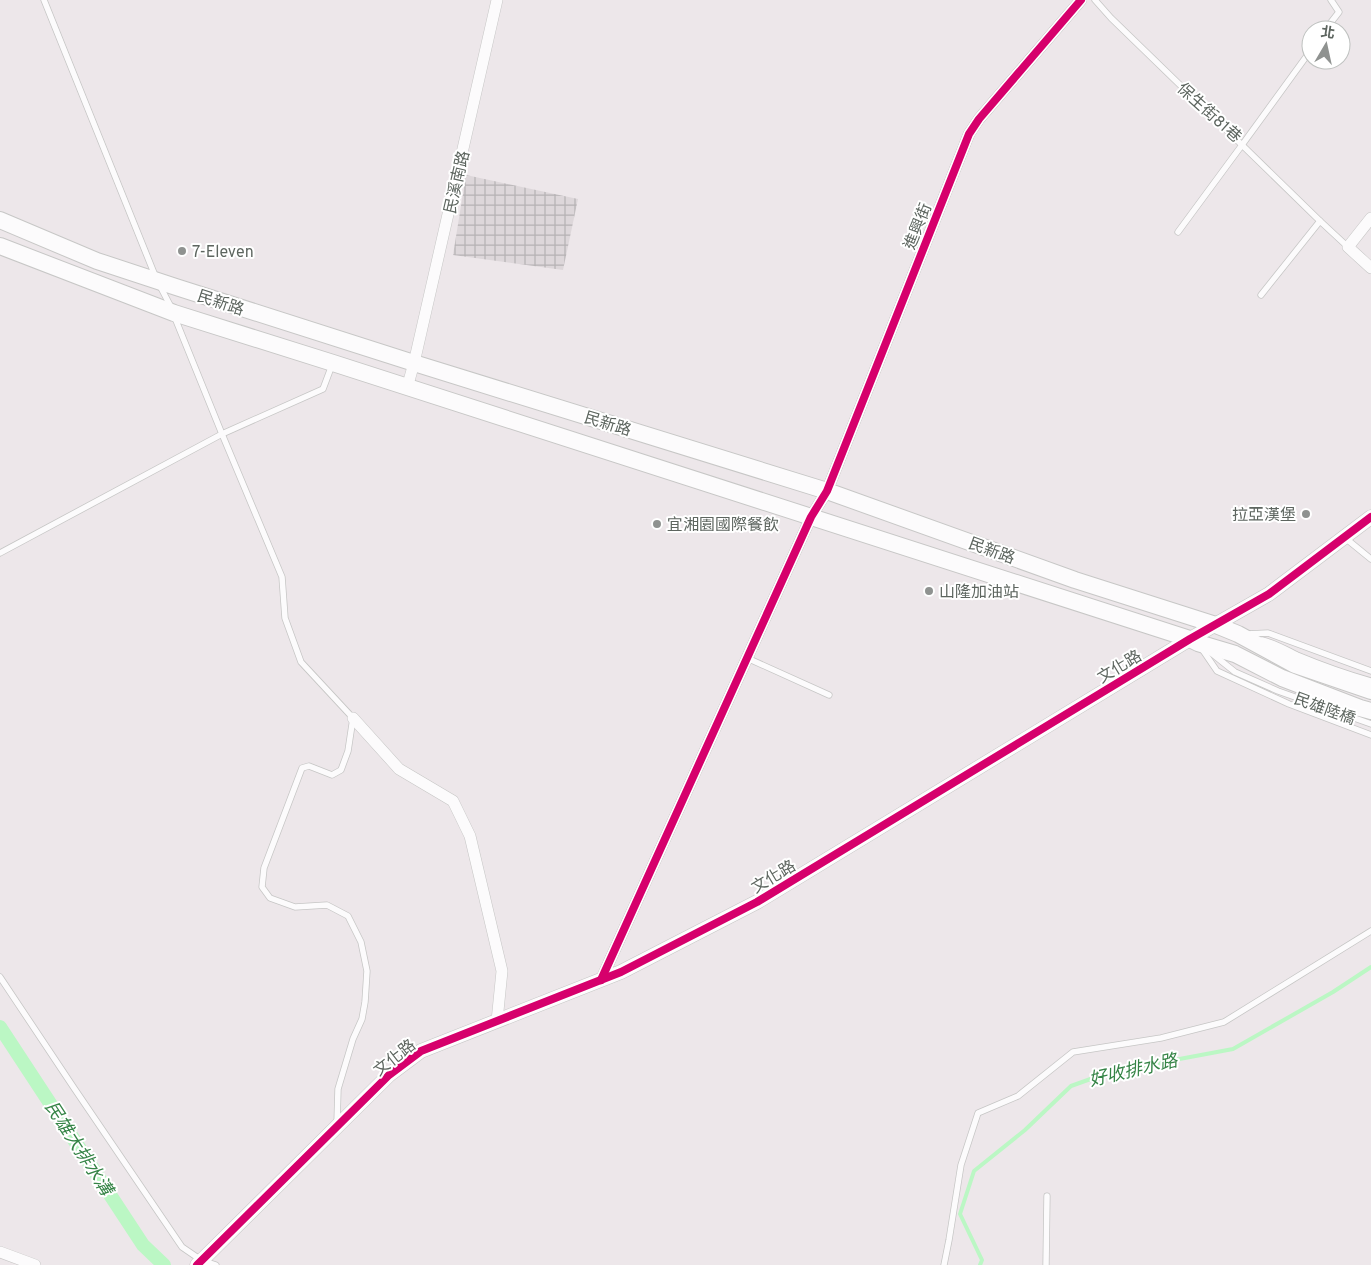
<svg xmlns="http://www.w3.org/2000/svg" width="1371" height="1265" font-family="Overpass,'Noto Sans TC',sans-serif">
<defs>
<pattern id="industrial-grid" width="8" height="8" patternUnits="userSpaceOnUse" patternTransform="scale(1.25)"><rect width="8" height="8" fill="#ddd7da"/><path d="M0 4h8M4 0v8" fill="none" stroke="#b6b2b4"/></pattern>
</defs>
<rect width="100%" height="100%" fill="#ede7ea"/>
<!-- industrial -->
<polygon fill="url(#industrial-grid)" points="466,175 578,199 563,270 453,255"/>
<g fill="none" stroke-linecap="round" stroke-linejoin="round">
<!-- stream -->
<polyline stroke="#bbf7c4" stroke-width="4" points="980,1265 982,1260 960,1214 974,1171 1025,1130 1071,1086 1110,1072 1233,1049 1333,992 1371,967"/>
<!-- canal -->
<polyline stroke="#bbf7c4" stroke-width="14" points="0,1027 143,1245 164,1265"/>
<!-- service casing -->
<g stroke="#c6c6c5" stroke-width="7">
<g id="service">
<polyline points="44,0 156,278"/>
<polyline points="1095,0 1111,18 1242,145 1311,50"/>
<polyline points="1325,30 1339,12 1331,0"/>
<polyline points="1178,232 1242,145 1320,221"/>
<polyline points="160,286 171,307"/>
<polyline points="1261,295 1320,221 1348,247"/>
<polyline points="175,318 222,434 282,577 285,618 301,662 353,718 348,751 341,770 332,775 309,766 302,768 264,868 262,887 270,898 295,907 327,905 348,916 361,942 367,971 365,1002 362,1019 353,1039 338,1089 337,1123"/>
<polyline points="1344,537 1371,559"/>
<polyline points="0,553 222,434 323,389 332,365"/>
<polyline points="1247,634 1268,633 1371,671"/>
<path d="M 1262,640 C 1275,643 1285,649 1297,655 C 1321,665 1346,674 1371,681"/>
<polyline points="1202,649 1217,671 1289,704 1371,735"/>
<polyline points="1210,652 1235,672 1278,691 1371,724"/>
<polyline points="747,658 829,695"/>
<polyline points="0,977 74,1088 182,1247 201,1260 216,1265"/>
<polyline points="944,1265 949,1240 961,1165 978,1113 1018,1096 1073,1052 1161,1038 1224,1022 1371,931"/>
<polyline points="1046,1265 1047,1196"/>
</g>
</g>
<!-- minor casing -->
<g stroke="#c6c6c5" stroke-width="12">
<g id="minor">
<polyline points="1371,218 1348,247 1371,268"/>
<polyline points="407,388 414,363 497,0"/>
<polyline points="353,718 399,769 453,801 470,836 502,971 497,1021"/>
<polyline points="601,980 811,517 827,491 969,134 979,119 1081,0"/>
<polyline points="0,1252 35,1265"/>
</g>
</g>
<!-- tertiary casing -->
<g stroke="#c6c6c5" stroke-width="15">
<polyline id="tertiary" points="197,1265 389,1075 421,1051 621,972 757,902 1190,639 1269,594 1371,517"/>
</g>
<!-- secondary casing -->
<g stroke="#c7c7c6" stroke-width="18">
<g id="secondary">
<polyline points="0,220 97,261 176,287 414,363 827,491 1075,580 1216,625 1238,634 1295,665 1371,691"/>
<polyline points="0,246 174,313 333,363 1190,639 1198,643 1235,654 1282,678 1360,708 1371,711"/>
</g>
</g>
<!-- service -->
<use href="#service" stroke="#fcfbfc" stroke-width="5.5"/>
<!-- minor -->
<use href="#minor" stroke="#fcfbfc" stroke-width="11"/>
<!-- tertiary -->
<use href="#tertiary" stroke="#fcfbfc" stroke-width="14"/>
<!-- secondary -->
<use href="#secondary" stroke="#fcfbfc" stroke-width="16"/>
<!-- cycleway casing -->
<g stroke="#fff" stroke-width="11">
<g id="cycleway">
<polyline points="601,980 811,517 827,491 969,134 979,119 1081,0"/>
<polyline points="197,1265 389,1075 421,1051 621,972 757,902 1190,639 1269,594 1371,517"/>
</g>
</g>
<!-- cycleway -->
<use href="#cycleway" stroke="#d6006c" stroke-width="8"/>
</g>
<!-- markers -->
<g fill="#8f9290" stroke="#fff" stroke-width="2">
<circle cx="182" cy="251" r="5"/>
<circle cx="1306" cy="514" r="5"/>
<circle cx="657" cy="524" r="5"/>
<circle cx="929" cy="591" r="5"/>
</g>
<g text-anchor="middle" stroke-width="4" stroke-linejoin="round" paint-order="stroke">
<!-- street labels -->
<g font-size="16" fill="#5d655f" stroke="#fff">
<text transform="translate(1210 112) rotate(42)" y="6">保生街81巷</text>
<text transform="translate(456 182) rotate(-77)" y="6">民溪南路</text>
<text transform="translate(917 226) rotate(-68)" y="6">進興街</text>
<text transform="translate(221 302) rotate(18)" y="6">民新路</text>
<text transform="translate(608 423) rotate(17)" y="6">民新路</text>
<text transform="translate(992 550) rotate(20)" y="6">民新路</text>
<text transform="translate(1119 666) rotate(-31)" y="6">文化路</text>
<text transform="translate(1325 708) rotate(20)" y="6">民雄陸橋</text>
<text transform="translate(773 876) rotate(-31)" y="6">文化路</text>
<text transform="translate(394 1057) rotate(-38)" y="6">文化路</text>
</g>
<!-- poi labels -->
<g font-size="16" fill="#5d655f" stroke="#fff" text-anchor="start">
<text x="192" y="257">7-Eleven</text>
<text x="1296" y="520" text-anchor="end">拉亞漢堡</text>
<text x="667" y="530">宜湘園國際餐飲</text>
<text x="939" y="597">山隆加油站</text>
</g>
<!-- water labels -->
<g font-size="18" font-style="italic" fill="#358446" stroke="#fff">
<text transform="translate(1133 1070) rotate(-13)" y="6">好收排水路</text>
<text transform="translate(79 1148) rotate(57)" y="6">民雄大排水溝</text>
</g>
</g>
<!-- north arrow -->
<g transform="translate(1326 45) rotate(9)"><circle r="24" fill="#ffffff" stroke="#bec1bf"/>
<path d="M0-4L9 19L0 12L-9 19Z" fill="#8f9290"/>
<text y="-8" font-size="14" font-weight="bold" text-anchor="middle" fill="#5d655f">北</text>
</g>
</svg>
